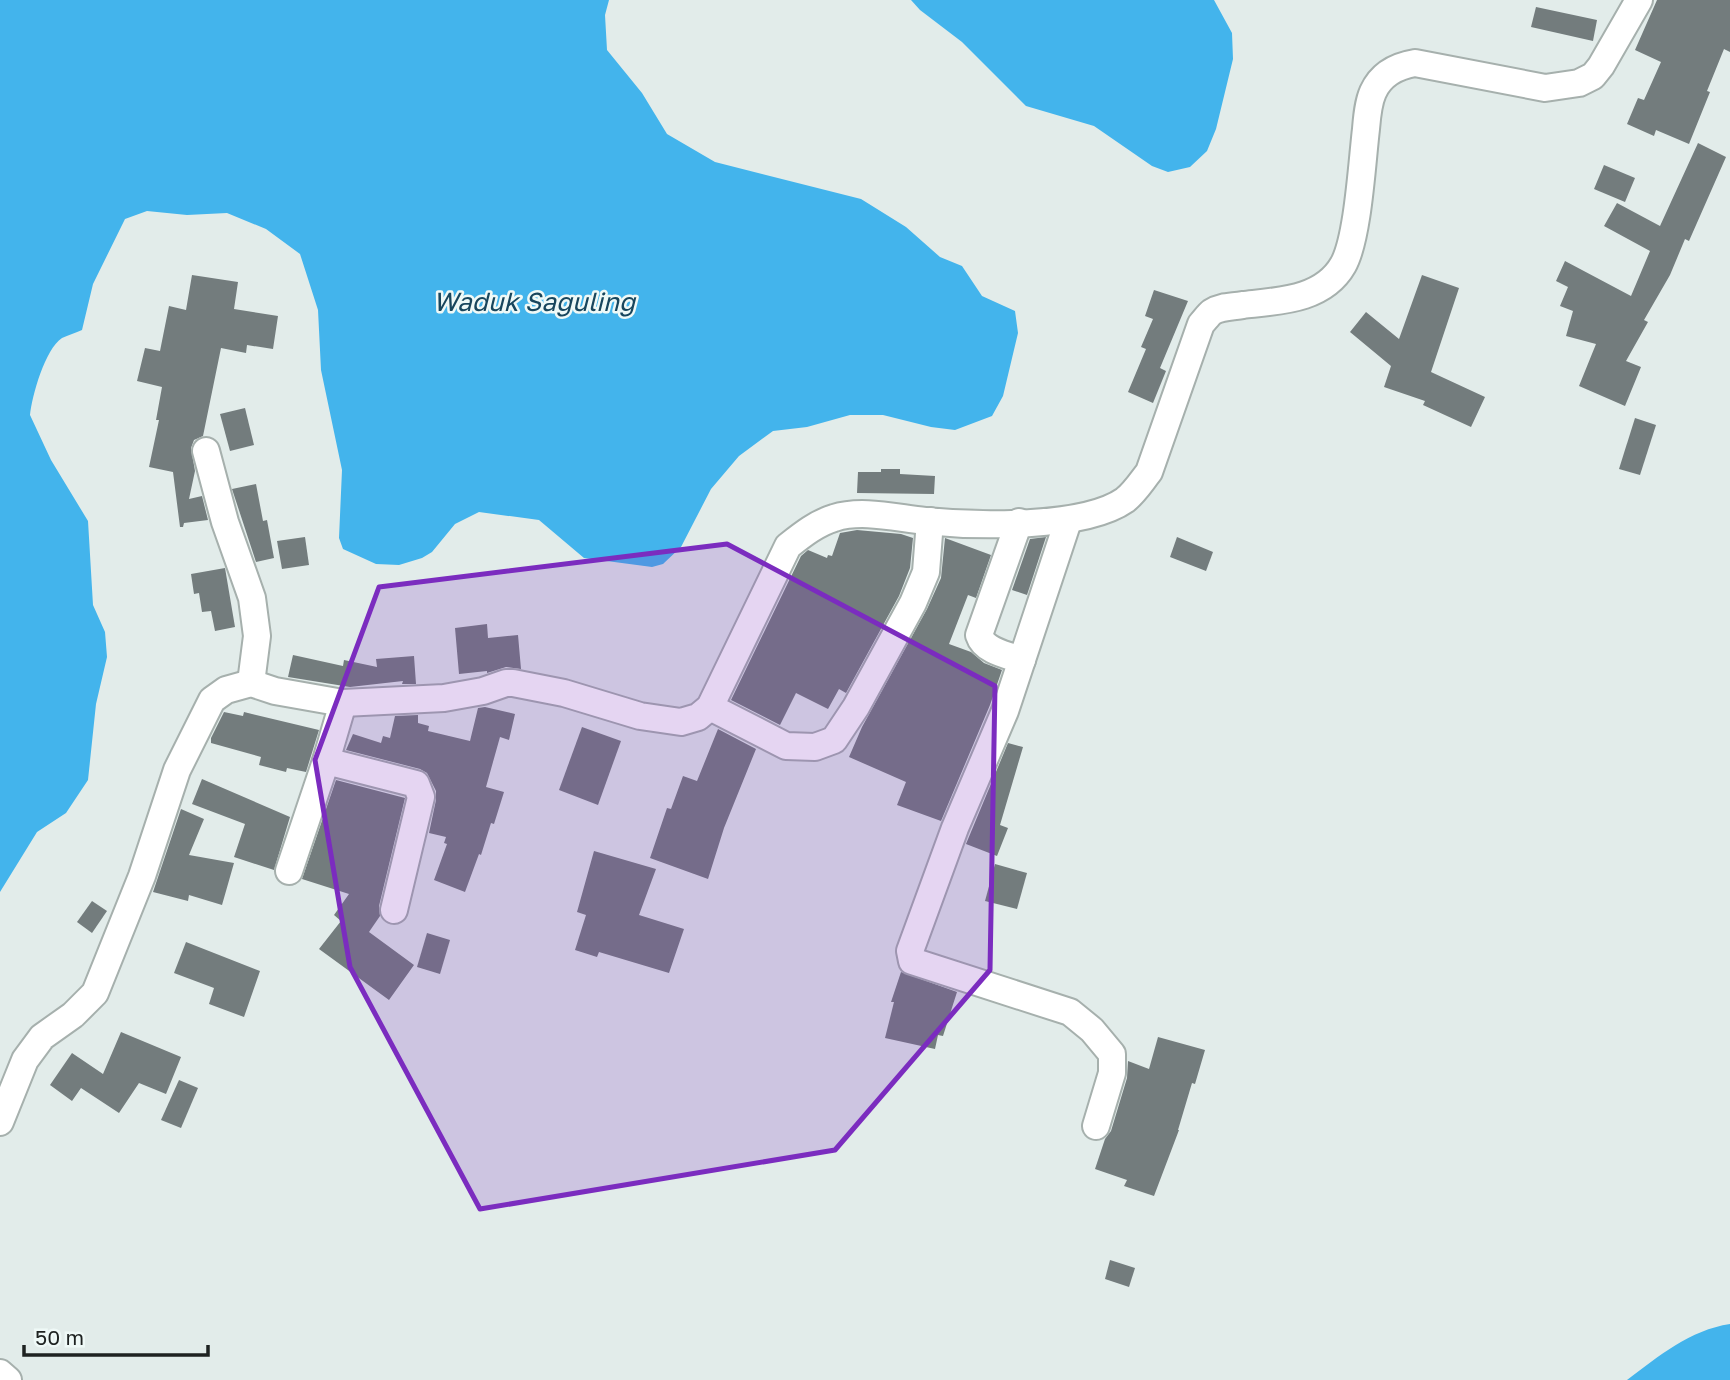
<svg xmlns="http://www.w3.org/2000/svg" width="1730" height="1380" font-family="'Golos Text',sans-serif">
<rect width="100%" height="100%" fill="#e2ecea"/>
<!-- water -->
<g fill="#43b4ec">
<path d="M 0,0 L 609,0 L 605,15 L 607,50 L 642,93 L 667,134 L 715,162 L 861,199 L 906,227 L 940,257 L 962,266 L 982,296 L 1015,311 L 1018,333 L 1003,396 L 992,416 L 955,430 L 931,427 L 883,415 L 850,415 L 807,427 L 773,431 L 739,456 L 711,489 L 681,547 L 663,564 L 652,567 L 584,558 L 539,520 L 479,512 L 455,524 L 432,552 L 422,558 L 399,565 L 376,564 L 343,549 L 339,538 L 342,470 L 321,370 L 318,310 L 300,254 L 266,229 L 227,213 L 187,215 L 147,211 L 125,219 L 93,284 L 82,330 C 76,333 68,335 62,338 C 45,349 32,396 30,415 L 51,460 L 88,521 L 93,605 L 105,632 L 107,657 L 96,704 L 88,780 L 66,813 L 37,832 L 0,892 Z"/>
<polygon points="911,0 1214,0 1232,33 1233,59 1216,129 1207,151 1190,167 1168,172 1152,166 1094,126 1026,106 962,42 920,10"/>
<path d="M 1730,1324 L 1730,1380 L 1627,1380 C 1659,1356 1690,1330 1730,1324 Z"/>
</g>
<!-- building -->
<g fill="#737c7d">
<polygon points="1657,0 1730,0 1730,52 1724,49 1707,91 1710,92 1689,144 1656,130 1654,136 1627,124 1638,98 1644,100 1661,62 1635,50"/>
<polygon points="1536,7 1597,20 1593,41 1531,27"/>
<polygon points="1698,143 1726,157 1689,241 1685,239 1670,275 1644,320 1648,322 1626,361 1641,367 1625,406 1579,386 1596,344 1566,336 1573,311 1560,306 1568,287 1556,281 1565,261 1631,296 1650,251 1604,226 1617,203 1660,226"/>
<polygon points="1604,165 1635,178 1625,202 1594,189"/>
<polygon points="192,275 238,282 234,309 278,316 273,349 247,345 246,353 221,348 203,436 194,440 191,448 195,471 189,499 202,496 208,520 184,523 183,527 180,527 173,472 149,467 159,420 156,420 162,387 137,381 145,348 160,351 169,306 186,310"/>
<polygon points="1422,275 1459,288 1431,372 1485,397 1471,427 1423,405 1425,401 1384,387 1391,366 1350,332 1366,312 1399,339"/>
<polygon points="1154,290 1188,301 1160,368 1166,371 1153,403 1128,392 1146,349 1141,347 1153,319 1145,316"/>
<polygon points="245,408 254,445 230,451 220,414"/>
<polygon points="1635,418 1656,425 1640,475 1619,469"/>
<polygon points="881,469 900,469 900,474 935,476 934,494 857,493 858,472 881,472"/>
<polygon points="256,484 263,521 267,520 274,558 256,562 232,489"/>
<polygon points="857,530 901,534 913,538 910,568 899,596 846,693 839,689 828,709 796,693 780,725 731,700 801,556 808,550 827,558 828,555 832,556 840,533"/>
<polygon points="305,537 309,565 282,569 277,541"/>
<polygon points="1046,537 1027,595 1012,590 1030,539"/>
<polygon points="1177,537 1213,552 1206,571 1170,557"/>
<polygon points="945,538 991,555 976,598 968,595 949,644 971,652 984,663 1002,670 990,705 941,821 897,805 906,782 849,757 862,727 927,609 941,578"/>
<polygon points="225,568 235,627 215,631 211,611 202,612 199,593 194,594 191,574"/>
<polygon points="487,624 488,638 518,635 521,669 506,667 487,673 487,671 459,674 455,628"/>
<polygon points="293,655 343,666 344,660 377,667 376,659 414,656 416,684 402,684 403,681 350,687 288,677"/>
<polygon points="485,707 515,714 509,740 500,737 486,787 504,792 494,824 491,823 481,855 479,854 465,892 434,880 447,844 444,843 446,837 429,833 436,800 436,791 427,773 420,769 346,750 353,734 381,743 383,736 390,738 395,716 418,715 418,723 429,726 428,731 470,741 478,708"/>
<polygon points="224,712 243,716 244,712 319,730 306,772 287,768 286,772 259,765 261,757 211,743 211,738"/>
<polygon points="582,727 621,741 598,805 559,790"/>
<polygon points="718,729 756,749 724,828 708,879 650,858 667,808 671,809 683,776 697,781"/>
<polygon points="1008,743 1023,747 1000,825 1008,828 997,856 966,844"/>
<polygon points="202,779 290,817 274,870 234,857 245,824 192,804"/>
<polygon points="336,780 405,798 379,906 380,916 369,932 414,965 389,1000 319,949 341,921 334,915 349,894 302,879"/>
<polygon points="181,809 204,819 189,855 234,863 222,905 189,895 188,901 153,892"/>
<polygon points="594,851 656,869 639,915 684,929 669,973 599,952 597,957 575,950 586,915 577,912"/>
<polygon points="995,864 1027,873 1017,909 985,901"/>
<polygon points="92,901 107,911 92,933 77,922"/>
<polygon points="427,933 450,940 440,974 417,967"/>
<polygon points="186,942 260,971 244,1017 209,1004 214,988 174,973"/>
<polygon points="901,972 957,992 943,1036 938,1035 935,1049 885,1038 894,1002 891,1002"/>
<polygon points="121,1032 181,1057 166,1094 139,1083 119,1113 81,1088 72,1101 50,1085 72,1053 103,1074"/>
<polygon points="1158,1037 1205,1050 1195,1084 1192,1083 1178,1130 1179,1130 1154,1196 1124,1186 1127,1180 1095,1169 1105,1139 1111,1131 1127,1078 1128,1061 1149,1069"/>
<polygon points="179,1080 198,1088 181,1128 161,1120"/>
<polygon points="1110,1260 1135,1268 1129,1287 1105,1279"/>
</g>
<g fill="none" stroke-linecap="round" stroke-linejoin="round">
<!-- minor casing -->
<g stroke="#a6b0ad" stroke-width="30">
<g id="minor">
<polyline points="206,451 225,522 252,598 257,636 251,683"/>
<polyline points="1068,521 1005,711 955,828 910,951 912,961 1070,1012 1092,1030 1112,1054 1112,1073 1096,1126"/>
<path d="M 1019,522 L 979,635 C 984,651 1007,655 1022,660"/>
<polyline points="710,707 786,746 815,747 834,740 856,707 913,603 926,572 930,521"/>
<polyline points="326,761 416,784 421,797 394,910"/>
<polyline points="289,871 326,761 343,703"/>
<path d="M 0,1122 L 25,1060 L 42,1037 L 73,1015 L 95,993 L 142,876 L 177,770 L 212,700 L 226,690 L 251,683 L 275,691 L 343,703 L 444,698 L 483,691 L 506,683 L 513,683 L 564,693 L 640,716 L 681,722 L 698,717 L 710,707 L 788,546 C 802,535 817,523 834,518 C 862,509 896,518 925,521 C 974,526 1084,529 1125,500 C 1135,492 1141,482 1149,472 L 1201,324 C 1205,320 1208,315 1212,312 C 1221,306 1233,307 1243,305 C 1279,301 1323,300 1343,265 C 1358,239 1362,162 1366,129 C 1367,117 1368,103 1373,92 C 1381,74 1397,66 1415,63 L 1545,88 L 1579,83 L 1593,76 L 1601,66 L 1639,0"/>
<polyline points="0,1373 8,1380"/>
</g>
</g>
<!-- minor -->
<use href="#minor" stroke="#fff" stroke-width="26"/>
</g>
<!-- marked area -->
<path fill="#7b2cbf" fill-opacity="0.2" stroke="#7b2cbf" stroke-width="5" stroke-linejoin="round" d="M 727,544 L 995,686 L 990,970 L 835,1150 L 480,1209 L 350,967 L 315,760 L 379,587 Z"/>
<g text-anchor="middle" stroke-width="5" stroke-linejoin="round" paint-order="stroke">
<!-- water labels -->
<g font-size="26" font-style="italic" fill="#18465d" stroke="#eff9f7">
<text x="534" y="311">Waduk Saguling</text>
</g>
</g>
<!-- scale -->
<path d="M24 1345v10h184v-10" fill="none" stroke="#1e2221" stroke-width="3.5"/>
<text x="35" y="1345" font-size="21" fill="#1e2221" stroke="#eff9f7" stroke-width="5" paint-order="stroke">50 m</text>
</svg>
